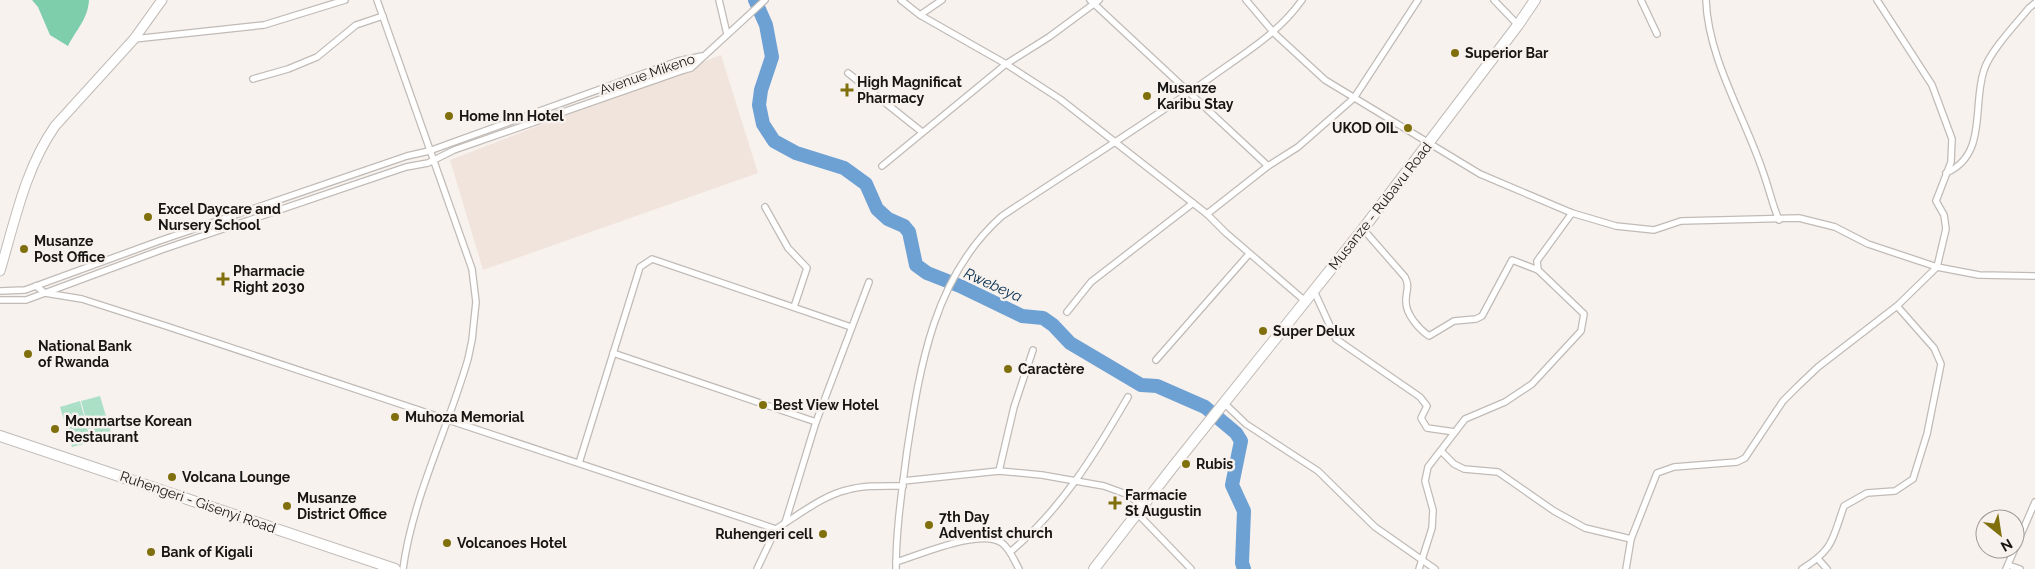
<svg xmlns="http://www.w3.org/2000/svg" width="2035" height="569" font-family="Raleway,sans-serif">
<rect width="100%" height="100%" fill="#f8f2ee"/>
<!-- built -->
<polygon fill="#f1e4dc" points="721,55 758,173 483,270 450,160"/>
<!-- green -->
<g fill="#abe0c7">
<polygon points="100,396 112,436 92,442 81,401"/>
<polygon points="80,401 91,442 72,447 60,407"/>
</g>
<!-- forest -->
<path fill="#7ecdab" d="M 32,0 L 89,0 C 88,19 76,30 68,46 L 50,35 L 38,7 Z"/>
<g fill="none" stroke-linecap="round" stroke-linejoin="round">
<!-- river -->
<polyline stroke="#6da0d3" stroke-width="14" points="755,0 766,25 772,57 761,90 759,105 763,124 774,141 796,153 844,168 866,184 877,209 888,219 904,226 909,232 916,265 927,273 960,286 1022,316 1043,318 1053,325 1070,343 1141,385 1157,386 1205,407 1236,433 1241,441 1232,485 1244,511 1242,563 1244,569"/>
<!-- minor casing -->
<g stroke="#c0bbb7" stroke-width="8">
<g id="minor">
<path d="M 377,0 L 472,269 L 476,302 L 472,340 L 468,359 C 448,429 413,496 403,569"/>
<polyline points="719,0 727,34"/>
<polyline points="901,0 920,15 1006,64 1060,99 1207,214 1226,233 1305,301"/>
<polyline points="1090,0 1268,166"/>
<polyline points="1246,0 1274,33 1325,80 1480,174 1572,213 1616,226 1654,230 1681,221 1799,218 1835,227 1868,244 1937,267 1979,275 2035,276"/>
<polyline points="1494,0 1518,25"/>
<polyline points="1641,0 1657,34"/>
<path d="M 1706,0 C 1708,59 1745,117 1763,172 C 1769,188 1772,204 1779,220"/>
<polyline points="920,15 942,0"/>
<polyline points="134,39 264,25 345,0"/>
<polyline points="848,73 922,132"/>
<polyline points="253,79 288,69 317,57 356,25 383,16"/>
<polyline points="882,166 1006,64 1049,37 1099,0"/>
<path d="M 1946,173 C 1988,155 1972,105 1984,70 C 1990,51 2016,24 2029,8 L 2035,3"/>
<polyline points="765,207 788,248 807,268 794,307"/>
<polyline points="1207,214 1268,166 1298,147 1354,98 1418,0"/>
<path d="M 1363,229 L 1405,277 C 1410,287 1406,290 1406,300 C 1405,314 1419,329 1429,336 L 1454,321 L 1476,319 L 1482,316 L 1512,260 L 1538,270"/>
<polyline points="36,286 45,293 82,299 169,327 776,529"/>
<polyline points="0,291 25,290 159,241 407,156 429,151 678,61 702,56"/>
<polyline points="1314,291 1336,339 1420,397 1427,406 1421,418 1427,428 1455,432"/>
<polyline points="0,300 26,300 161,250 406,167 428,163 454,150 684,70 691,68 765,0"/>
<polyline points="1067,312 1091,282 1193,203"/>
<polyline points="613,353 816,422"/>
<polyline points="1156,360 1249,254"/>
<polyline points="1224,403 1246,424 1318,471 1375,527 1435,569"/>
<polyline points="1441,451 1454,464 1464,469 1498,472 1554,511 1585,528 1631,539"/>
<polyline points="579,463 640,267 652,259 851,327"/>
<polyline points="999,471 1014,407 1033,350"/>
<polyline points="903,481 999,471 1042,475 1104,486 1126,494 1143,506"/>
<polyline points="1138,514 1191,569"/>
<path d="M 785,523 C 804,511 825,495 847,490 C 865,485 884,486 903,486"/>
<path d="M 1010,552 C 1061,510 1095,454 1128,397"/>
<polyline points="1818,559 1827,569"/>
<path d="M 896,562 C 920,555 980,528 1002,543 C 1010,549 1014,560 1019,569"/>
<polyline points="2008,565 2020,569"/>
<polyline points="757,569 776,529 785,523 816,422 869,282"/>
<path d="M 896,569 C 896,529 902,490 907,451 C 920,366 934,276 1002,216 C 1071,170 1142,126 1210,78 C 1243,54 1278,34 1302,0"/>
<polyline points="1419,569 1432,528 1433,510 1425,481 1428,467 1465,419 1505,402 1532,384 1581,331 1584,314 1538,270 1537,261 1572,213"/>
<polyline points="1626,569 1631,539 1657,473 1674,467 1737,462 1745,458 1783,401 1798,386 1818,367 1897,306 1937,267 1946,229 1944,215 1936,201 1951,162 1952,139 1932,85 1877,0"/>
<path d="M 1802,569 C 1834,549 1832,540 1844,506 L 1867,493 L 1895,491 L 1913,479 L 1927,434 L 1941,364 L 1934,348 L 1897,306"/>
<polyline points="2006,569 2035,502"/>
</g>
</g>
<!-- primary casing -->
<g stroke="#c0bbb7" stroke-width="11">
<path id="primary" d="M 0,271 C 15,221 25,169 55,126 L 134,39 L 162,0"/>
</g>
<!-- trunk casing -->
<g stroke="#c0bbb7" stroke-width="12">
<g id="trunk">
<polyline points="0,436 395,569"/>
<polyline points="1094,569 1172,468 1363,229 1518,25 1535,0"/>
</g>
</g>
<!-- minor -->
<use href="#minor" stroke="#fff" stroke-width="5.5"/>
<!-- primary -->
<use href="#primary" stroke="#fff" stroke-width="9"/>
<!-- trunk -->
<use href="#trunk" stroke="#fff" stroke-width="10"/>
</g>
<!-- markers -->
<g fill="#806f0d" stroke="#f8f2ee" stroke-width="2">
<circle cx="1455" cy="53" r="5"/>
<path d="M844.5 82.5h5v5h5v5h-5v5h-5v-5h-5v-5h5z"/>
<circle cx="1147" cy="96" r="5"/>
<circle cx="449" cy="116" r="5"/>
<circle cx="1408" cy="128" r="5"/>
<circle cx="148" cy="217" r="5"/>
<circle cx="24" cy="249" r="5"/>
<path d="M220.5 271.5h5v5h5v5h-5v5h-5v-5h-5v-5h5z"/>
<circle cx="1263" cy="331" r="5"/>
<circle cx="28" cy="354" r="5"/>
<circle cx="1008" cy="369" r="5"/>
<circle cx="763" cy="405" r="5"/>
<circle cx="395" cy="417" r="5"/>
<circle cx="55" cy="429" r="5"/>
<circle cx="1186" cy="464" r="5"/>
<circle cx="172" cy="477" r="5"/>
<path d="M1112.5 495.5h5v5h5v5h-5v5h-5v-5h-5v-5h5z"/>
<circle cx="287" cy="506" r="5"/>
<circle cx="929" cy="525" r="5"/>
<circle cx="823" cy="534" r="5"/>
<circle cx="447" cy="543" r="5"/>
<circle cx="151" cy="552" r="5"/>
</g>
<g text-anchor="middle" stroke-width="5" stroke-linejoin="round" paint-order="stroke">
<!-- poi labels -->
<g font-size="14" font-weight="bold" fill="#181614" stroke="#f8f2ee" text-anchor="start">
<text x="1465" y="58">Superior Bar</text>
<text x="857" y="87">High Magnificat<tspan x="857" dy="16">Pharmacy</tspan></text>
<text x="1157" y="93">Musanze<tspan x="1157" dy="16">Karibu Stay</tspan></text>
<text x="459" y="121">Home Inn Hotel</text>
<text x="1398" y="133" text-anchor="end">UKOD OIL</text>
<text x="158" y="214">Excel Daycare and<tspan x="158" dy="16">Nursery School</tspan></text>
<text x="34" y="246">Musanze<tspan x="34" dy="16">Post Office</tspan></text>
<text x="233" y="276">Pharmacie<tspan x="233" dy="16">Right 2030</tspan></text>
<text x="1273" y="336">Super Delux</text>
<text x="38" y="351">National Bank<tspan x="38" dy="16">of Rwanda</tspan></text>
<text x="1018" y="374">Caractère</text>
<text x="773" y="410">Best View Hotel</text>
<text x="405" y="422">Muhoza Memorial</text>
<text x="65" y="426">Monmartse Korean<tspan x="65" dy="16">Restaurant</tspan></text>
<text x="1196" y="469">Rubis</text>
<text x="182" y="482">Volcana Lounge</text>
<text x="1125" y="500">Farmacie<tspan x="1125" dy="16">St Augustin</tspan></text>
<text x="297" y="503">Musanze<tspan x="297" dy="16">District Office</tspan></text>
<text x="939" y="522">7th Day<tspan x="939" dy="16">Adventist church</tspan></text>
<text x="813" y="539" text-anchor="end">Ruhengeri cell</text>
<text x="457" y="548">Volcanoes Hotel</text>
<text x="161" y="557">Bank of Kigali</text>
</g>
<!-- street labels -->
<g font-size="14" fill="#181614" stroke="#f8f2ee">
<text transform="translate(647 74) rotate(-19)" y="5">Avenue Mikeno</text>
<text transform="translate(1380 206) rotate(-52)" y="5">Musanze - Rubavu Road</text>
<text transform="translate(198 502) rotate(19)" y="5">Ruhengeri - Gisenyi Road</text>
</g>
<!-- water labels -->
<g font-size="15" font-style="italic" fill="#032b4c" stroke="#f8f2ee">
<text transform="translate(993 285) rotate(24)" y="5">Rwebeya</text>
</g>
</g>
<!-- north arrow -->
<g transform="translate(2000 534) rotate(150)"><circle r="24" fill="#f8f2ee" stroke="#9e9a97"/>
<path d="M0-4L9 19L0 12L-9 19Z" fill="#806f0d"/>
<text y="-8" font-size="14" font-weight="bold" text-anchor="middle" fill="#181614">N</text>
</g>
</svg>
